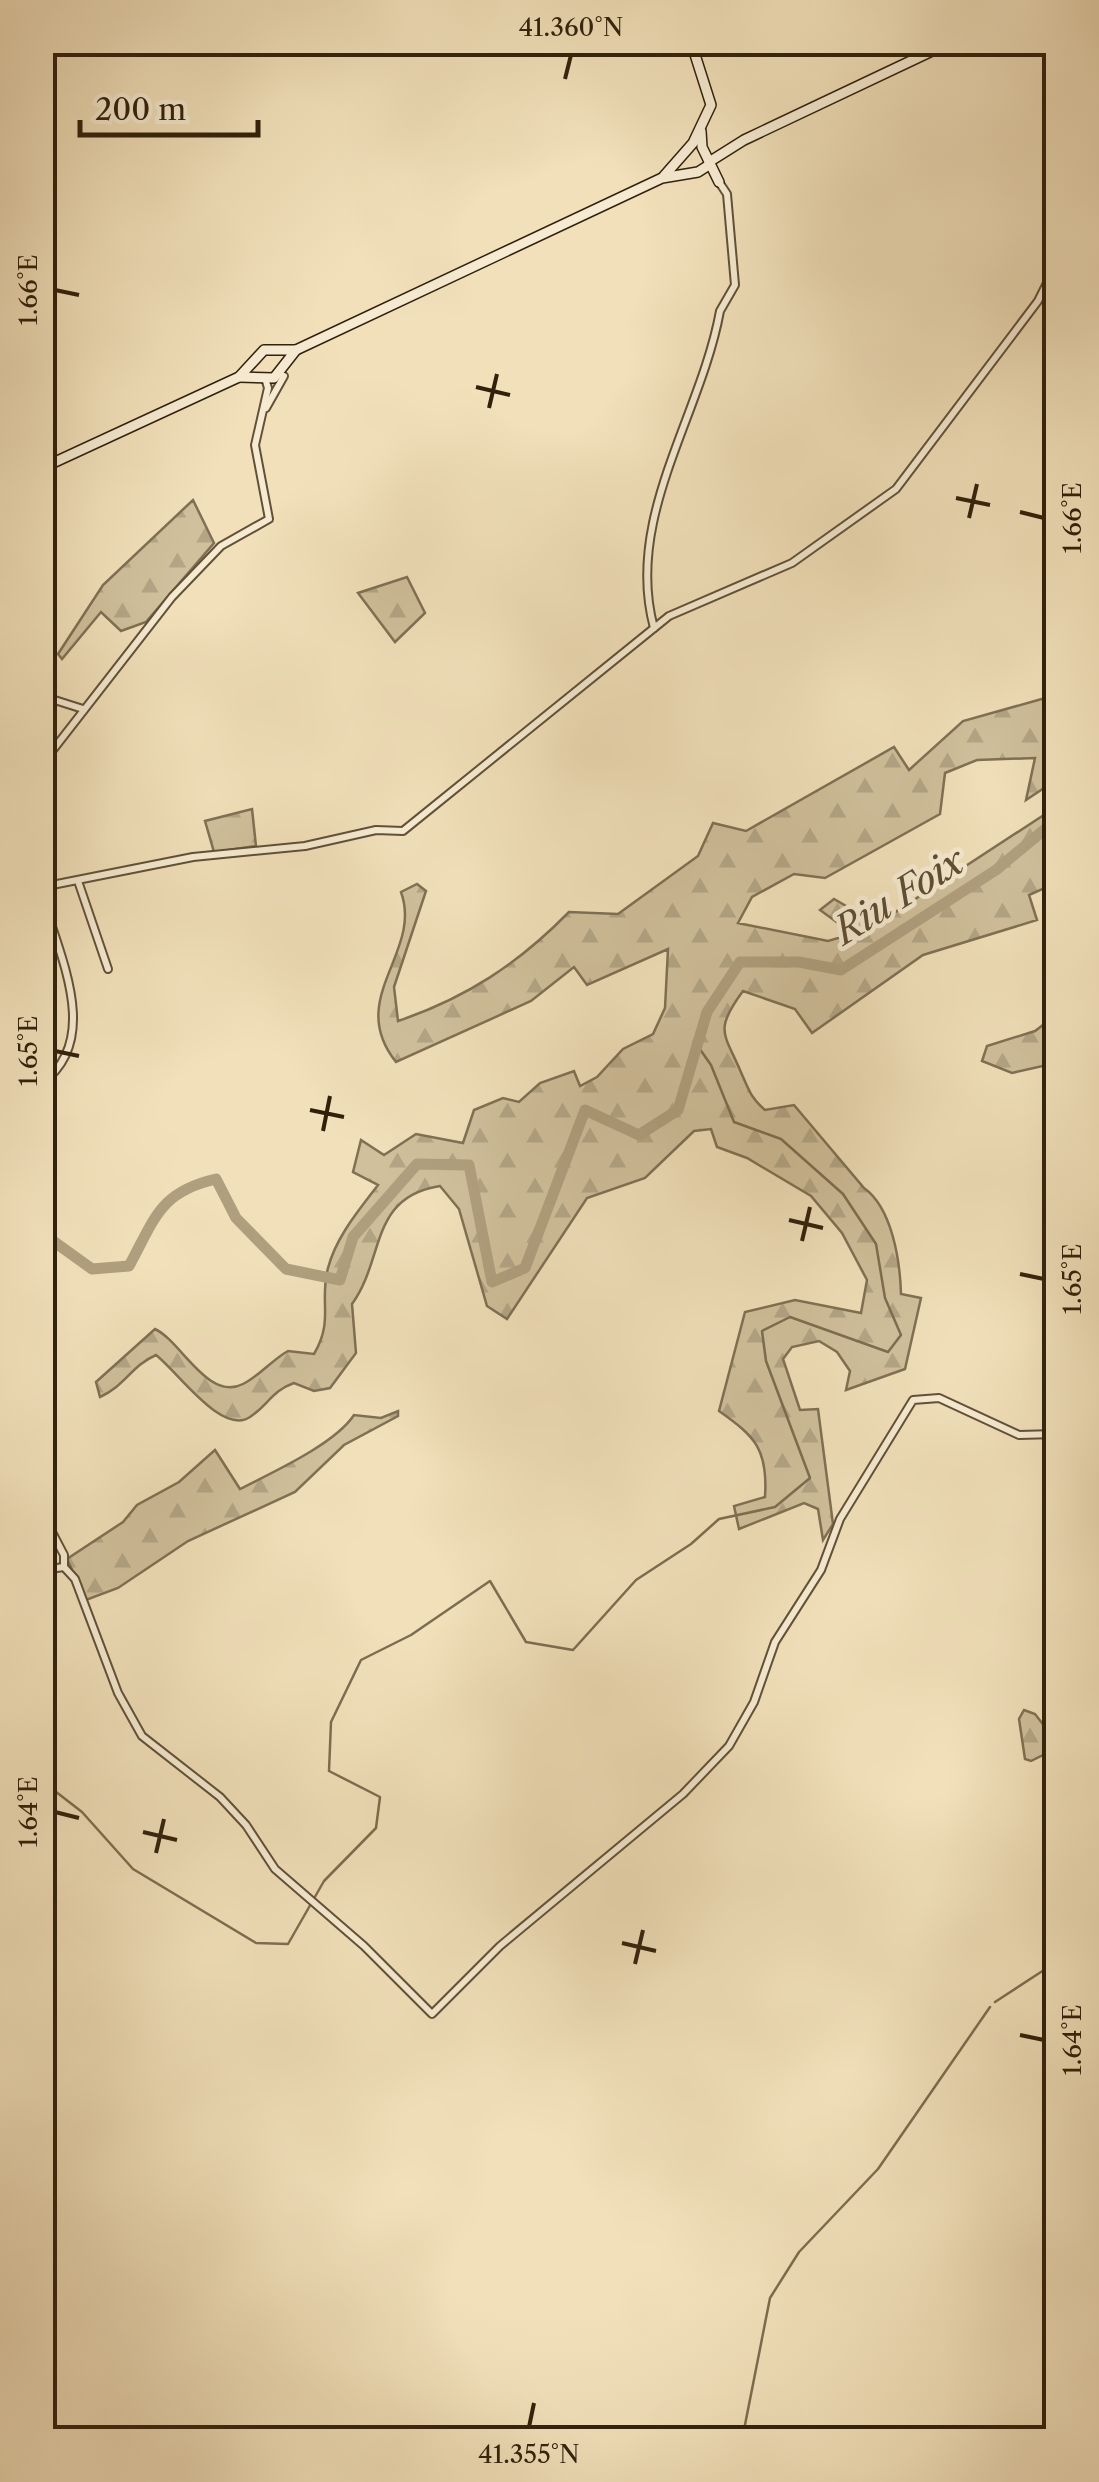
<svg xmlns="http://www.w3.org/2000/svg" width="1099" height="2482" font-family="'Libre Caslon Text',serif">
<defs>
<pattern id="forest-firs" width="22" height="20" patternUnits="userSpaceOnUse" patternTransform="scale(2.5)"><rect width="22" height="20" fill="#d0c09c"/><path d="M5 1l3.5 6h-7zM16 11l3.5 6h-7z" fill="#b3a585"/></pattern>
</defs>
<rect width="100%" height="100%" fill="#f1e0ba"/>
<filter id="stains"><feTurbulence type="fractalNoise" baseFrequency=".002" numOctaves="4"/><feColorMatrix values="0 0 0 0 .2 0 0 0 0 .09 0 0 0 0 .02 0 0 0 .5 -.17"/></filter>
<radialGradient id="worn" r=".72"><stop offset=".6" stop-color="#630" stop-opacity="0"/><stop offset="1" stop-color="#630" stop-opacity=".3"/></radialGradient>
<!-- forest -->
<g fill="url(#forest-firs)" stroke="#807054" stroke-width="2.5">
<polygon points="193,500 214,543 146,622 121,631 101,612 62,659 58,654 103,585"/>
<polygon points="407,577 425,613 395,642 358,593"/>
<path d="M 1056,695 L 1056,780 L 1026,800 L 1035,758 L 977,760 L 945,773 L 940,814 L 825,878 L 794,874 L 752,897 L 738,923 L 828,941 L 842,937 L 838,923 L 820,910 L 834,899 L 877,924 L 1056,807 L 1056,883 L 1029,895 L 1037,920 L 923,955 L 812,1033 L 795,1009 L 743,991 C 714,1030 724,1033 740,1070 C 748,1088 750,1097 765,1110 L 794,1105 L 864,1188 C 892,1208 900,1260 901,1294 L 921,1298 L 905,1369 L 846,1390 L 850,1371 L 837,1352 L 819,1341 L 792,1347 L 783,1359 L 800,1410 L 818,1409 L 833,1524 L 823,1540 L 818,1509 L 804,1503 L 739,1529 L 734,1506 L 765,1497 C 768,1450 756,1437 719,1411 L 745,1312 L 795,1300 L 861,1313 L 867,1280 L 842,1233 L 811,1196 L 747,1158 L 717,1147 L 711,1129 L 694,1131 L 645,1178 L 587,1198 L 507,1319 L 487,1306 L 459,1209 L 440,1186 C 369,1197 385,1259 352,1304 L 356,1353 L 330,1388 L 314,1391 L 294,1383 C 273,1390 267,1406 250,1417 C 222,1436 178,1372 156,1355 C 131,1366 126,1385 100,1397 L 96,1382 L 155,1329 C 181,1341 208,1402 243,1384 C 259,1376 272,1360 288,1351 L 314,1354 C 334,1320 319,1302 328,1268 C 336,1237 359,1210 378,1185 L 353,1172 L 361,1140 L 384,1155 L 416,1134 L 463,1143 L 474,1110 L 503,1098 L 519,1102 L 540,1083 L 574,1071 L 580,1086 L 597,1077 L 623,1049 L 653,1034 L 665,1008 L 668,949 L 587,985 L 574,967 L 531,1001 L 396,1062 C 345,998 423,953 401,892 L 417,884 L 426,891 L 394,987 L 398,1021 C 466,998 518,964 569,912 L 618,914 L 698,856 L 713,823 L 746,831 L 894,747 L 909,770 L 963,721 Z"/>
<polygon points="252,809 256,846 214,852 205,821"/>
<polygon points="1056,1015 1056,1063 1012,1073 982,1061 987,1046 1035,1031"/>
<path d="M 398,1411 L 398,1416 L 344,1445 L 295,1492 L 188,1541 L 118,1588 L 86,1600 L 67,1559 L 123,1522 L 137,1505 L 179,1482 L 215,1450 L 240,1489 C 273,1472 335,1444 354,1415 L 381,1418 Z"/>
<polygon points="1024,1710 1035,1714 1056,1741 1049,1752 1031,1761 1025,1759 1019,1719"/>
</g>
<g fill="none" stroke-linecap="round" stroke-linejoin="round">
<!-- stream -->
<g stroke="#7d6d50" stroke-width="2.5">
<polyline points="42,1781 82,1812 133,1869 256,1943 288,1944 324,1881 376,1828 380,1797 329,1771 331,1722 361,1660 411,1635 490,1581 526,1642 573,1650 636,1580 691,1544 719,1519 775,1507 810,1478 766,1361 762,1331 790,1317 888,1352 901,1335 885,1298 876,1244 843,1194 781,1139 734,1122 711,1065 697,1045"/>
<polyline points="995,2002 1044,1970 1056,1953"/>
<polyline points="742,2440 770,2298 799,2252 878,2169 990,2007"/>
</g>
<!-- river -->
<path stroke="#b09f7e" stroke-width="11" d="M 42,1233 L 92,1269 L 129,1266 C 155,1219 159,1192 216,1179 L 236,1218 L 286,1269 L 340,1280 L 353,1237 L 417,1164 L 469,1165 L 492,1282 L 525,1268 L 585,1110 L 639,1135 L 678,1110 L 707,1012 L 740,962 L 799,962 L 841,970 L 996,870 L 1056,820"/>
<!-- street casing -->
<g stroke="#615137" stroke-width="10">
<g id="street">
<polyline points="266,408 284,376"/>
<path d="M 654,628 C 624,518 701,416 720,311 L 735,285 L 727,194 L 719,182"/>
<polyline points="42,696 83,709"/>
<polyline points="42,764 172,597 221,546 269,519 255,445 268,388 265,378"/>
<polyline points="78,881 108,969"/>
<polyline points="42,887 193,857 305,846 376,830 403,831 669,616 792,563 896,489 1038,301 1053,271 1056,251"/>
<path d="M 42,895 C 58,953 103,1039 42,1083"/>
<polyline points="42,1513 64,1555 64,1567"/>
<polyline points="64,1567 75,1579 118,1693 142,1736 220,1797 246,1825 275,1869 364,1946 432,2014 500,1946 683,1794 729,1746 754,1702 775,1642 821,1570 840,1519 913,1400 939,1398 1019,1435 1056,1434"/>
<polyline points="42,1570 64,1567"/>
</g>
</g>
<!-- secondary casing -->
<g stroke="#31210b" stroke-width="12">
<g id="secondary">
<polyline points="701,131 702,147 719,182"/>
<polyline points="709,162 744,140 951,42"/>
<polyline points="664,176 693,143 711,105 691,42"/>
<polyline points="239,377 274,378 296,350"/>
<polyline points="42,468 239,377 264,350 296,350 662,178 698,172 709,165"/>
</g>
</g>
<!-- street -->
<use href="#street" stroke="#f6ebd2" stroke-width="6"/>
<!-- secondary -->
<use href="#secondary" stroke="#f6ebd2" stroke-width="9"/>
</g>
<!-- ticks -->
<path fill="none" stroke="#31210b" stroke-width="4" d="M 565,79 L 571,55M 55,290 L 79,295M 476,387 L 510,395M 489,408 L 497,374M 956,498 L 990,505M 1020,512 L 1044,518M 969,518 L 977,484M 55,1051 L 79,1056M 310,1110 L 344,1117M 323,1131 L 330,1096M 789,1220 L 823,1228M 802,1241 L 810,1207M 1020,1274 L 1044,1279M 55,1812 L 79,1818M 143,1832 L 177,1840M 156,1853 L 164,1819M 622,1943 L 656,1951M 635,1964 L 643,1930M 1020,2035 L 1044,2040M 529,2427 L 534,2403"/>
<g text-anchor="middle" stroke-width="9" stroke-linejoin="round" paint-order="stroke">
<!-- water labels -->
<g font-size="38" font-style="italic" fill="#5d4d33" stroke="#f6ebd2">
<text transform="translate(899 896) rotate(-32)" y="13">Riu Foix</text>
</g>
</g>
<!-- margin -->
<rect width="1099" height="2482" fill="none" stroke="#f1e0ba" stroke-width="110"/>
<!-- scale -->
<path d="M80 120v15h178v-15" fill="none" stroke="#31210b" stroke-width="5"/>
<text x="95" y="120" font-size="30" fill="#31210b" stroke="#f6ebd2" stroke-width="8" paint-order="stroke">200 m</text>
<rect x="55" y="55" width="989" height="2372" fill="none" stroke="#31210b" stroke-width="4"/>
<g font-size="25" text-anchor="middle" fill="#31210b">
<text x="571" y="36">41.360°N</text>
<text transform="translate(28 290) rotate(-90)" y="9">1.66°E</text>
<text transform="translate(1072 518) rotate(-90)" y="9">1.66°E</text>
<text transform="translate(28 1051) rotate(-90)" y="9">1.65°E</text>
<text transform="translate(1072 1279) rotate(-90)" y="9">1.65°E</text>
<text transform="translate(28 1812) rotate(-90)" y="9">1.64°E</text>
<text transform="translate(1072 2040) rotate(-90)" y="9">1.64°E</text>
<text x="529" y="2463">41.355°N</text>
</g>
<rect width="100%" height="100%" filter="url(#stains)"/>
<rect width="100%" height="100%" fill="url(#worn)"/>
</svg>
